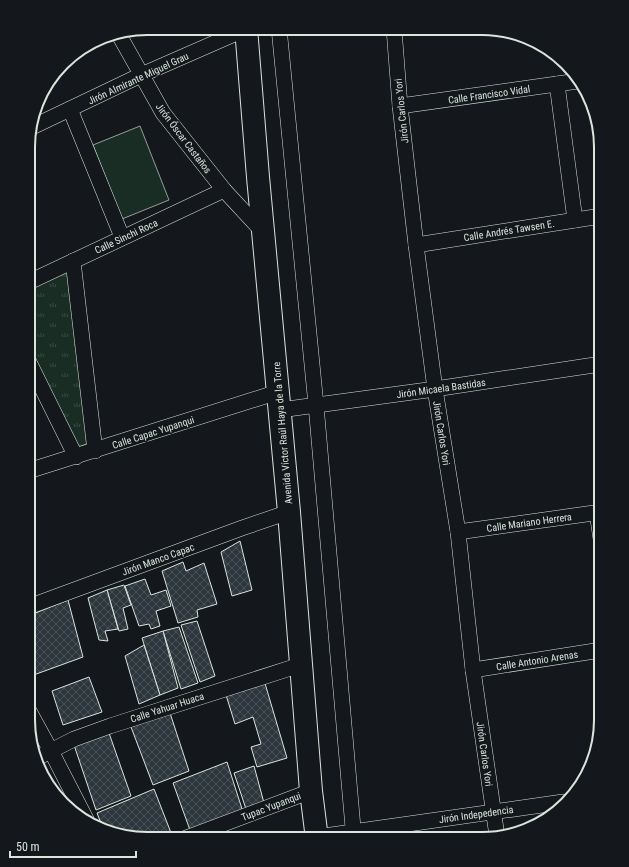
<svg xmlns="http://www.w3.org/2000/svg" width="629" height="867" font-family="'Roboto Condensed',sans-serif">
<defs>
<pattern id="park-tufts" width="24" height="20" patternUnits="userSpaceOnUse"><rect width="24" height="20" fill="#1a2d24"/><path d="M3 7l-1-3M5 7V3M7 7l1-3M15 17l-1-3M17 17v-4M19 17l1-3" fill="none" stroke="#3b4b43"/></pattern>
<pattern id="building-cross-hatch" width="8" height="8" patternUnits="userSpaceOnUse"><rect width="8" height="8" fill="#2c363c"/><path d="M0 0l8 8M0 8l8-8" fill="none" stroke="#4a5358"/></pattern>
</defs>
<rect width="100%" height="100%" fill="#14181c"/>
<!-- grass -->
<polygon fill="#1a2d24" stroke="#939e99" points="140,126 169,200 122,219 93,145"/>
<!-- park -->
<polygon fill="url(#park-tufts)" stroke="#939e99" points="70,269 89,443 76,448 29,350 29,288"/>
<!-- building -->
<g fill="url(#building-cross-hatch)" stroke="#d8e6dc">
<polygon points="240,541 252,590 232,596 221,552"/>
<polygon points="183,562 186,571 204,563 217,604 197,610 198,617 178,623 162,571"/>
<polygon points="145,579 151,595 166,590 171,606 156,611 160,626 151,629 149,624 139,626 125,586"/>
<polygon points="124,585 131,605 123,608 128,629 119,631 107,590"/>
<polygon points="107,590 118,629 105,631 108,641 99,640 88,598"/>
<polygon points="68,600 83,657 28,677 28,616"/>
<polygon points="197,621 215,676 200,682 181,625"/>
<polygon points="179,627 198,683 181,689 163,631"/>
<polygon points="163,631 178,688 160,695 142,638"/>
<polygon points="144,645 160,695 139,704 125,656"/>
<polygon points="89,677 102,712 63,725 52,691"/>
<polygon points="264,680 287,758 257,767 251,747 261,744 253,717 235,724 226,695"/>
<polygon points="170,713 189,771 153,785 131,727"/>
<polygon points="109,733 131,796 96,810 74,745"/>
<polygon points="227,762 243,812 190,830 173,783"/>
<polygon points="254,766 264,803 246,809 234,773"/>
<polygon points="154,789 173,838 132,838 102,826 97,813"/>
</g>
<g fill="none" stroke-linecap="round" stroke-linejoin="round">
<!-- minor casing -->
<g stroke="#d8e6dc" stroke-width="16">
<g id="minor">
<polyline points="279,28 316,405 354,839"/>
<polyline points="394,29 400,106 416,245 435,389 458,532 473,670 497,836"/>
<polyline points="118,33 163,113 224,190 264,233"/>
<polyline points="557,84 575,220"/>
<polyline points="400,106 578,81"/>
<polyline points="70,109 122,237"/>
<polyline points="30,128 141,75 246,29"/>
<polyline points="416,245 601,216"/>
<polyline points="73,261 95,451"/>
<polyline points="29,282 224,190"/>
<polyline points="29,362 76,457"/>
<polyline points="280,410 435,389 601,364"/>
<polyline points="28,471 278,392"/>
<polyline points="597,513 601,539"/>
<polyline points="458,532 601,512"/>
<polyline points="28,607 242,528 289,512"/>
<polyline points="473,670 601,650"/>
<polyline points="28,709 51,751 86,819"/>
<polyline points="37,758 74,739 110,726 300,665"/>
<polyline points="317,837 563,802"/>
<polyline points="186,838 311,791"/>
</g>
</g>
<!-- primary casing -->
<g stroke="#d8e6dc" stroke-width="24">
<polyline id="primary" points="246,28 258,177 289,512 311,791 317,839"/>
</g>
<!-- minor -->
<use href="#minor" stroke="#14181c" stroke-width="15"/>
<!-- primary -->
<use href="#primary" stroke="#14181c" stroke-width="22"/>
</g>
<g text-anchor="middle" stroke-width="3" stroke-linejoin="round" paint-order="stroke">
<!-- street labels -->
<g font-size="10" fill="#d8e6dc" stroke="#14181c">
<text transform="translate(138 78) rotate(-25)" y="4">Jirón Almirante Miguel Grau</text>
<text transform="translate(489 94) rotate(-8)" y="4">Calle Francisco Vidal</text>
<text transform="translate(401 111) rotate(-96)" y="4">Jirón Carlos Yori</text>
<text transform="translate(184 138) rotate(53)" y="4">Jirón Óscar Castaños</text>
<text transform="translate(509 230) rotate(-9)" y="4">Calle Andrés Tawsen E.</text>
<text transform="translate(126 236) rotate(-25)" y="4">Calle Sinchi Roca</text>
<text transform="translate(441 388) rotate(-8)" y="4">Jirón Micaela Bastidas</text>
<text transform="translate(153 432) rotate(-18)" y="4">Calle Capac Yupanqui</text>
<text transform="translate(282 433) rotate(-95)" y="4">Avenida Víctor Raúl Haya de la Torre</text>
<text transform="translate(442 433) rotate(81)" y="4">Jirón Carlos Yori</text>
<text transform="translate(529 522) rotate(-8)" y="4">Calle Mariano Herrera</text>
<text transform="translate(158 559) rotate(-20)" y="4">Jirón Manco Capac</text>
<text transform="translate(537 660) rotate(-9)" y="4">Calle Antonio Arenas</text>
<text transform="translate(167 707) rotate(-18)" y="4">Calle Yahuar Huaca</text>
<text transform="translate(485 754) rotate(82)" y="4">Jirón Carlos Yori</text>
<text transform="translate(271 806) rotate(-21)" y="4">Tupac Yupanqui</text>
<text transform="translate(476 814) rotate(-8)" y="4">Jirón Indepedencia</text>
</g>
</g>
<!-- crop -->
<path d="M0 0H629V867H0ZM147 35H482A112 112 0 0 1 594 147V720A112 112 0 0 1 482 832H147A112 112 0 0 1 35 720V147A112 112 0 0 1 147 35Z" fill="#14181c" fill-rule="evenodd"/>
<path fill="none" stroke="#d8e6dc" stroke-width="2" d="M147 35H482A112 112 0 0 1 594 147V720A112 112 0 0 1 482 832H147A112 112 0 0 1 35 720V147A112 112 0 0 1 147 35Z"/>
<!-- scale -->
<path d="M10 851v6h126v-6" fill="none" stroke="#d8e6dc" stroke-width="2"/>
<text x="16" y="851" font-size="12" fill="#d8e6dc" stroke="#14181c" stroke-width="3" paint-order="stroke">50 m</text>
</svg>
